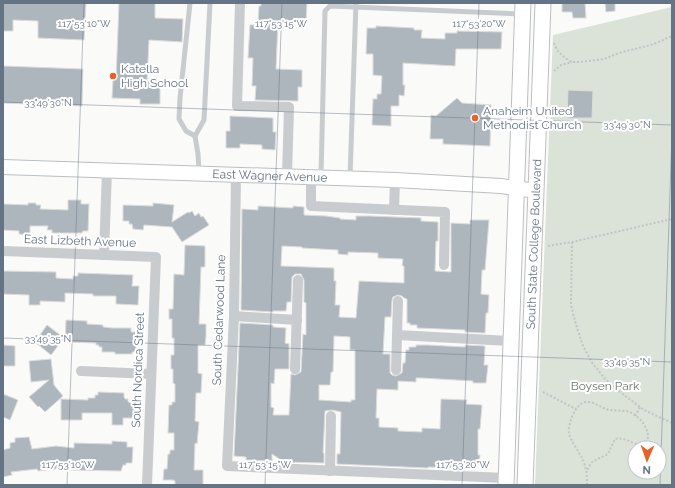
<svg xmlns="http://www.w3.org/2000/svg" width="675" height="488" font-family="Raleway,sans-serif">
<rect width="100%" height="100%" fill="#fafaf8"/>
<!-- green -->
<path fill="#dbe2d8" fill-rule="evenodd" d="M 672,7 L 672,485 L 535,485 L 553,35 ZM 635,448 L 659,448 L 659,472 L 635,472 Z"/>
<!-- building -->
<g fill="#aeb6bd" stroke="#dcdcda" fill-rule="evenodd">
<polygon points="3,3 86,3 84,40 38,38 38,21 13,20 13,31 3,31"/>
<polygon points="119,3 155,3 155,18 183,19 182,42 149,40 147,81 160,81 160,104 140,104 140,99 112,98 113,80 116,80"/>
<polygon points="261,3 307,3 306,22 278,21 276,69 302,70 302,87 298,87 298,101 255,100 256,86 252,86 253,58 248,58 250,25 258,25 259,6 261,6"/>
<polygon points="562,3 585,3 586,18 573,18 572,12 562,12"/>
<polygon points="605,3 615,3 615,11 606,12"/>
<polygon points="376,26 414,28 414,30 422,30 421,38 445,39 445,33 457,33 457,31 502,32 501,49 456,49 455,66 403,63 403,85 405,85 404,96 399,95 399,106 391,106 391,126 372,125 373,99 377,99 377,94 381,94 382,76 373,75 373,54 366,54 367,28 376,28"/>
<polygon points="3,66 83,69 82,106 3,103"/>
<polygon points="568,90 593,91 592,118 567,118"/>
<polygon points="457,98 462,103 491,105 490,146 443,144 443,139 430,139 431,115 436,116"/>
<polygon points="230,116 273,118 273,132 276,132 275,150 262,149 262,145 240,144 240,148 226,148 226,131 230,131"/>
<polygon points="68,200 81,200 81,204 89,204 88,231 83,231 82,233 52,233 52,230 47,230 48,226 30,226 30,235 19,234 19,231 3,230 3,204 28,205 28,203 36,203 36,205 41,205 40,209 68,210"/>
<polygon points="153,203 174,205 172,222 188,212 189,213 192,211 195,216 199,213 201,217 203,216 209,225 182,242 172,227 144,225 143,230 133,229 132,224 129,224 129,221 123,221 123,205 153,206"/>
<path d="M 258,206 L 293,208 L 293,206 L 304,207 L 304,215 L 326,216 L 340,218 L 340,219 L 356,220 L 356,216 L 369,216 L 421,218 L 421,221 L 438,222 L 438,241 L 436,241 L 435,271 L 451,272 L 451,223 L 470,224 L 470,220 L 489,220 L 485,270 L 482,270 L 481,294 L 489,295 L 488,313 L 486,313 L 485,333 L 465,332 L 465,330 L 417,328 L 417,325 L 410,325 L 410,323 L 407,323 L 407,299 L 404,298 L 402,296 L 398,295 L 393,297 L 392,300 L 391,317 L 385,317 L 383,354 L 390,354 L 390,373 L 392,375 L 396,376 L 402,373 L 403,363 L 405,363 L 406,350 L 409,350 L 409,347 L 416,347 L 416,345 L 428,345 L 465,347 L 465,345 L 485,346 L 484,365 L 488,365 L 486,383 L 473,383 L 473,381 L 422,378 L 416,378 L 416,382 L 398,381 L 398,390 L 377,389 L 376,418 L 379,418 L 379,427 L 398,428 L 398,431 L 422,432 L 422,428 L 440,429 L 441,399 L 467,400 L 466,404 L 482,405 L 480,429 L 478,429 L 478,455 L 480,455 L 479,465 L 462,464 L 461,468 L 428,467 L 428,468 L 337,464 L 337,454 L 340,454 L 341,412 L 332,410 L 325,411 L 323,453 L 324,453 L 324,463 L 284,462 L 272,454 L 272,461 L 246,460 L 246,457 L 234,456 L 240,323 L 273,325 L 273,327 L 286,328 L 285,343 L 289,344 L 289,369 L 275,369 L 274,384 L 271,383 L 271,407 L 274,408 L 273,415 L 289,415 L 291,374 L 295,375 L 301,372 L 303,334 L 306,335 L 306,303 L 304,302 L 304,280 L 301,274 L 295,274 L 292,277 L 291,302 L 287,302 L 286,311 L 273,311 L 273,312 L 241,310 L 242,209 L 258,210 ZM 282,246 L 302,247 L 302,248 L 338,250 L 338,254 L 348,255 L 348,252 L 378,253 L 378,258 L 403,259 L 402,266 L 404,266 L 404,283 L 359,281 L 356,318 L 339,317 L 340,305 L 335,305 L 336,281 L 334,281 L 334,268 L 281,266 ZM 334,336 L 350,337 L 350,350 L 355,350 L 355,400 L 351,400 L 351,402 L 319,400 L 319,385 L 330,385 L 331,372 L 333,372 Z"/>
<polygon points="185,245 205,246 205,267 201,267 199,324 206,324 206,336 205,345 198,345 198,373 202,374 201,393 196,393 195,421 199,422 197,444 195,443 194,470 203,470 203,485 177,485 175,484 175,481 173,480 163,480 164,469 167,469 168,454 170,454 170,450 174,450 174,433 168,433 169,405 172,405 172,402 175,402 175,384 173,383 173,369 171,369 171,355 174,355 174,338 172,338 172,319 169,319 169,309 173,309 174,274 184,275"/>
<polygon points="3,271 56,272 56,278 73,279 73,276 78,276 78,273 133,275 132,286 139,286 138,305 116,304 116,296 93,296 93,294 65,293 65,302 40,301 40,305 29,305 29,295 3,294"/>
<polygon points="66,320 87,321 87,324 103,325 103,327 113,328 131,328 131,332 136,332 136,352 132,352 132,354 115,354 115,352 102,352 102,347 99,347 99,345 96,345 96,343 65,342"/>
<polygon points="47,325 64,338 51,355 35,342"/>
<polygon points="3,345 15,346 15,366 3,366"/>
<polygon points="51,359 54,385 63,396 45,412 39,406 38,407 29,397 49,380 31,382 29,361"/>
<polygon points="98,392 124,393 124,397 125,399 128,399 128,402 134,403 134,418 123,418 123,425 112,425 112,413 82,413 82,420 61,420 61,399 88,400 88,398 95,398 95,395 98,395"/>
<polygon points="3,394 18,400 10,420 3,417"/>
<polygon points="29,437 32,449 56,446 74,448 74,443 112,444 112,441 127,442 127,447 133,447 132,463 126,463 126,465 123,465 121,471 71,470 71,467 38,471 37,469 11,472 12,475 3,477 3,450 10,448 10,443 15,442 15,438"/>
</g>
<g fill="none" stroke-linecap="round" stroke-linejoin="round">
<!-- secondary casing -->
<g stroke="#babfc4" stroke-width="16">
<g id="secondary">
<path id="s1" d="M 3,167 L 395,180 L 501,186 L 536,191"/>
</g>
</g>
<!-- primary casing -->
<g stroke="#bbbfc3" stroke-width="17">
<g id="primary">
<polyline points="506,485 523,3"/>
<path id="s2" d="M 525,485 L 543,3"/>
</g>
</g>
<!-- path -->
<g stroke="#c1c4c6" stroke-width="2" stroke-dasharray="2 2" stroke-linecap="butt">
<polyline points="554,43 557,50 565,58 572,62 580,62 604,59 619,53 654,44 672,36"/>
<polyline points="554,71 561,65 572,62"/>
<polyline points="572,242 571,305 576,325 583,346 593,364 606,380 624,395 644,410 672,423"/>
<polyline points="548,246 572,242 672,219"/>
<polyline points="543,392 576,409"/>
<polyline points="635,416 640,407"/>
<path d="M 587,485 C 587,473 586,463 579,453 C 576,447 571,441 569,434 C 567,425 576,402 586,402 C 593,401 600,407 606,409 C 612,411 618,410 625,411 C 637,411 655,433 645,444 C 634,447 626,436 615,439 L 608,454 L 592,462 L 587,470"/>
</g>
<!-- lane -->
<g stroke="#c8cccf" stroke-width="5">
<polyline points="190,3 180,98 179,119 186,131 195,136 204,120 210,3"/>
<polyline points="195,136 198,154 199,172"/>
<polyline points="321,176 325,11 330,6 522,14"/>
<polyline points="350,177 356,3"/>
</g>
<!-- street -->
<g stroke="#c8cccf" stroke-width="10">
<polyline points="240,3 237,106 289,107 287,176"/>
<polyline points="236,175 234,316 227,466 506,478"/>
<polyline points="311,177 311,206 445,212 444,265"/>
<polyline points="394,210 395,180"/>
<polyline points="3,251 156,257 147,485"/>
<polyline points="104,255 107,170"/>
<polyline points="234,316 297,320"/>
<polyline points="397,335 512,341"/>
<polyline points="295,369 298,280"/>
<polyline points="396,370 398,301"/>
<polyline points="81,371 151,374"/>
<polyline points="330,471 331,416"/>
</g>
<!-- secondary -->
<use href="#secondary" stroke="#fff" stroke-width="14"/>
<!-- primary -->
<use href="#primary" stroke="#fff" stroke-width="15"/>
</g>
<!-- ticks -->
<path fill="none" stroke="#647484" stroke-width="1" stroke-opacity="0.45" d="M 3,102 L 672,125M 3,338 L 672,362M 67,485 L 84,3M 265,485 L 282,3M 462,485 L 479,3M 660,485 L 672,134"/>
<!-- markers -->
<g fill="#eb6026" stroke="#fff" stroke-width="1.5">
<circle cx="113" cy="76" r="4"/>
<circle cx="475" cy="118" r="4"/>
</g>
<g text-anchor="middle" stroke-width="4" stroke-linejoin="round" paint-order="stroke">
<!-- poi labels -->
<g font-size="12" fill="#647484" stroke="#fff" text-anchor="start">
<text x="121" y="73">Katella<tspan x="121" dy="14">High School</tspan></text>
<text x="483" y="115">Anaheim United<tspan x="483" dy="14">Methodist Church</tspan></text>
</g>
<!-- street labels -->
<g font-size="12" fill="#647484" stroke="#fff">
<text dy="4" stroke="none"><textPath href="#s1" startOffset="267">East Wagner Avenue</textPath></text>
<text transform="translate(80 241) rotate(2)" y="4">East Lizbeth Avenue</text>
<text dy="4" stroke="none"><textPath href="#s2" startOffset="241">South State College Boulevard</textPath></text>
<text transform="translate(219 320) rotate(-88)" y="4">South Cedarwood Lane</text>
<text transform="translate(138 370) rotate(-88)" y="4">South Nordica Street</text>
</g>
<!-- park labels -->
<g font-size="12" fill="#667b63" stroke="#fff">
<text x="605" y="390">Boysen Park</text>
</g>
</g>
<g font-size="10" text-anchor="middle" fill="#647484" stroke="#fff" stroke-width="4" stroke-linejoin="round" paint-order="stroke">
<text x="84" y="27">117°53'10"W</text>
<text x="281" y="27">117°53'15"W</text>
<text x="479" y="27">117°53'20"W</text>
<text x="48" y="106">33°49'30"N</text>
<text x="627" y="128">33°49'30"N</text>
<text x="48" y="342">33°49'35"N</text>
<text x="627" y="365">33°49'35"N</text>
<text x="68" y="468">117°53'10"W</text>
<text x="265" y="468">117°53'15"W</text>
<text x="463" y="468">117°53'20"W</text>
</g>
<!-- border -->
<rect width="675" height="488" fill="none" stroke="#647484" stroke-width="8"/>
<!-- north arrow -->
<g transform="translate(647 460) rotate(182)"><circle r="19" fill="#ffffff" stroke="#c1c7ce"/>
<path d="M0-3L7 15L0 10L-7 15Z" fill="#eb6026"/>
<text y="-6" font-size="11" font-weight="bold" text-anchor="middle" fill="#647484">N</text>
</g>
</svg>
